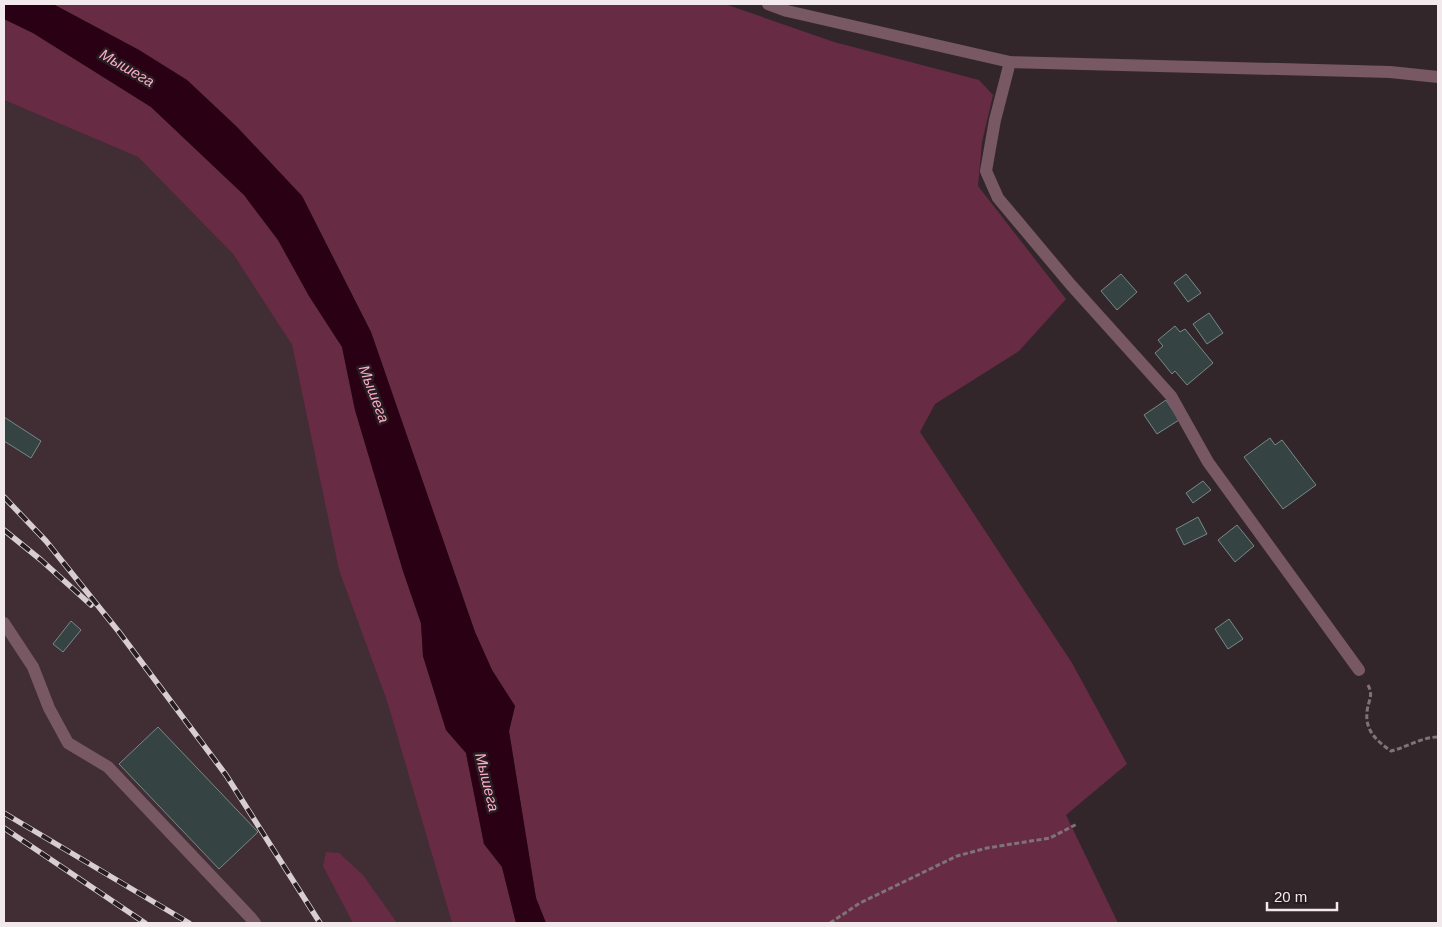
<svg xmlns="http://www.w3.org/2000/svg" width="1442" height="927" font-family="Helvetica,sans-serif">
<rect width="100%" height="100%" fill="#33262a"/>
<!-- built -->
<polygon fill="#412e35" points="4,100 138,157 233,254 292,345 339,569 387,701 452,923 4,923"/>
<!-- green -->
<g fill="#672b44">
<polygon points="53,4 725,4 834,42 979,80 993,95 982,142 978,186 1066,299 1019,351 935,404 920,432 1072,663 1127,764 1066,815 1118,923 546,923 536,898 509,731 515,706 492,670 475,632 371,332 302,196 237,127 187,80 139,50"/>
<polygon points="4,19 33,33 151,107 244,195 278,240 309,296 342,347 355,410 403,571 421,624 423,656 446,730 466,753 484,844 502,867 516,923 452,923 387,701 339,570 292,345 233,254 138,157 4,100"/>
<polygon points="326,852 339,853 363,875 397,923 353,923 323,866"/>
</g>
<!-- water -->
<polygon fill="#2a0014" points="4,4 53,4 139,50 187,80 237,127 302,196 371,332 475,632 492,670 515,706 509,731 536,898 546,923 516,923 502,867 484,844 466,753 446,730 423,656 421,623 403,571 355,410 342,347 309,296 278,240 244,195 151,107 33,33 4,19"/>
<!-- building -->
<g fill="#354442" stroke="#788987">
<polygon points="1121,274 1137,292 1117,310 1101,291"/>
<polygon points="1186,274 1201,293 1188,302 1174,283"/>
<polygon points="1209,313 1223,333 1207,344 1193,324"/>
<polygon points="1175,326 1180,332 1185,329 1213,363 1187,385 1175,371 1172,374 1155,353 1163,346 1158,340"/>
<polygon points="1166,400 1179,420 1157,434 1144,415"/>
<polygon points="4,417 41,441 31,458 4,441"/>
<polygon points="1270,438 1275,445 1282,440 1316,485 1283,509 1244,457"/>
<polygon points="1203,481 1211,490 1193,503 1186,493"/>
<polygon points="1198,517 1207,534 1184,545 1176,529"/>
<polygon points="1237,525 1254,546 1235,562 1218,540"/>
<polygon points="1229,619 1243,639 1228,649 1215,629"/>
<polygon points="71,621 81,630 63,652 53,644"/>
<polygon points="158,727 258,832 219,869 119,764"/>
</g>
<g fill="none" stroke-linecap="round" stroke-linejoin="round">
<!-- path -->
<g stroke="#7e7376" stroke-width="3" stroke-dasharray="5 2.5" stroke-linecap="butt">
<path d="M 1368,685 C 1374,697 1368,700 1367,712 C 1365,731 1377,741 1391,751 C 1407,747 1422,737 1438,737"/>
<polyline points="830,923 860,903 957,856 987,848 1050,838 1077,824"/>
</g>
<!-- minor -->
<g stroke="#775863" stroke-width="12">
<polyline points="768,4 787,11 1010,62 1390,72 1438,77"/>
<polyline points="1010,62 995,120 986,171 998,198 1071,285 1171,396 1208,462 1359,670"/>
<polyline points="4,623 33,667 49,708 68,743 108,767 251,918 255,923"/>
</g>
<!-- rail casing -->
<g stroke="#d8ced1" stroke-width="5.5">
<g id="rail">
<polyline points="4,497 46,541 119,632 226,775 320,923"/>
<polyline points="4,530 41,560 91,605"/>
<polyline points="4,813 189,923"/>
<polyline points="4,828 145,923"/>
</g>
</g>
<!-- rail -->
<use href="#rail" stroke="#281d21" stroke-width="4" stroke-dasharray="11" stroke-linecap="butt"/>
</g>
<g text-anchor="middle" stroke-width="5" stroke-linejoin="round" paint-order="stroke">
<!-- water labels -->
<g font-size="15" font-style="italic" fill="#fdadca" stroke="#281d21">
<text transform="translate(127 68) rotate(30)" y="5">Мышега</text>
<text transform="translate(374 394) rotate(69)" y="5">Мышега</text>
<text transform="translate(487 782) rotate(76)" y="5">Мышега</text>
</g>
</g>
<!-- border -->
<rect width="1442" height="927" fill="none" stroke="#f2e9ec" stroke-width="10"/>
<!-- scale -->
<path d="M1267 902v8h70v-8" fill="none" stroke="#f2e9ec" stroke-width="2.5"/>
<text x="1274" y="902" font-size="15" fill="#f2e9ec" stroke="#281d21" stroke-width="4" paint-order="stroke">20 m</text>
</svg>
